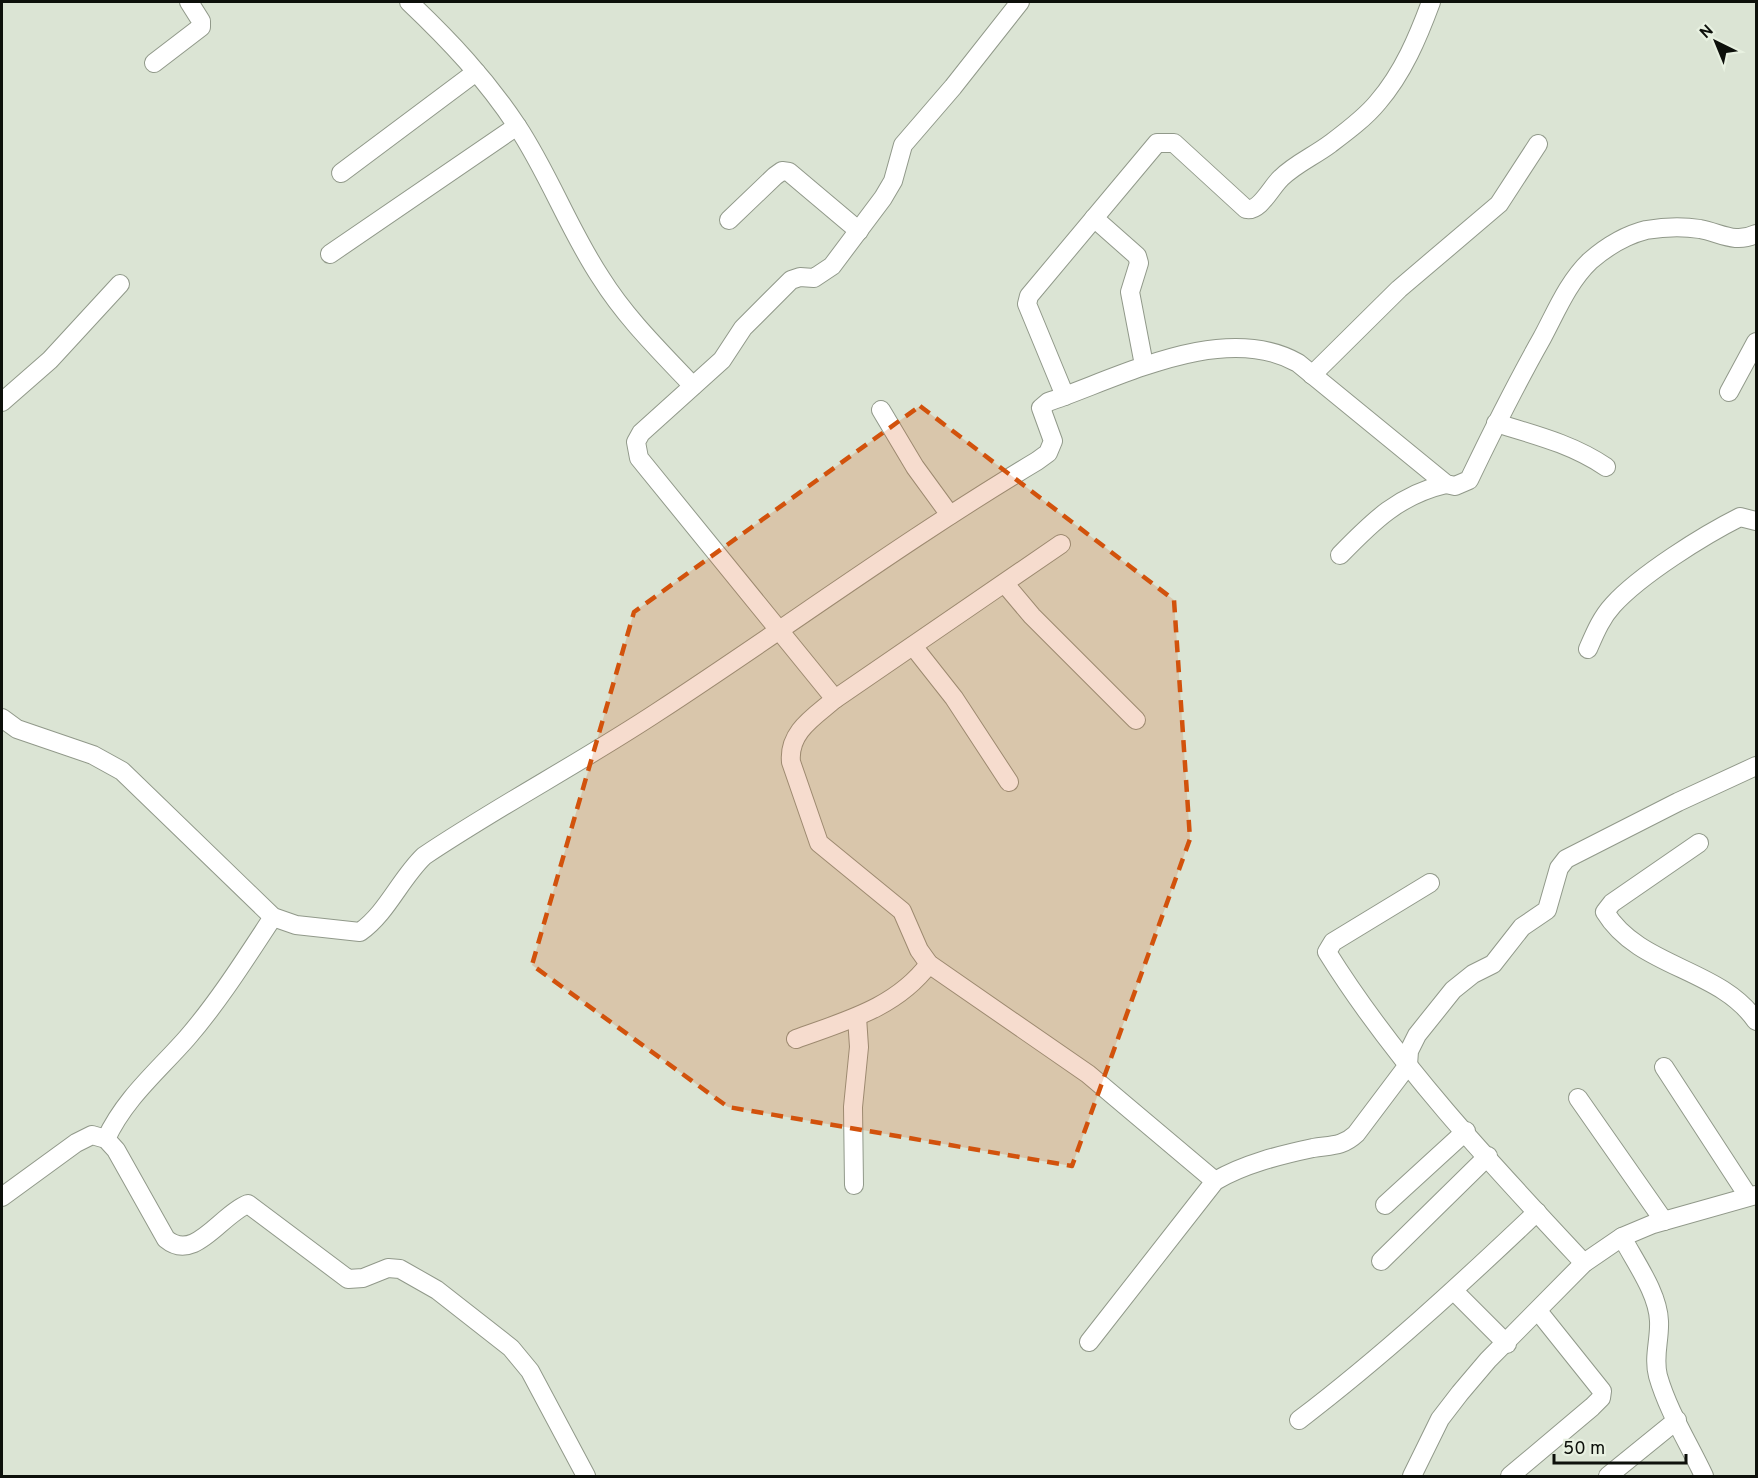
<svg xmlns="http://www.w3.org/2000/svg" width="1758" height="1478" font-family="Overpass,sans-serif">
<rect width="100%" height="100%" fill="#dbe4d4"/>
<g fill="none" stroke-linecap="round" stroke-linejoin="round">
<!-- minor casing -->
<g stroke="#91998a" stroke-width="20">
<g id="minor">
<path d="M 409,2 C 449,40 486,79 517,126 C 549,174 569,230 601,278 C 626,318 660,351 693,386"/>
<polyline points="154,63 201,27 201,21 189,2"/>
<polyline points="341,173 476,72"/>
<polyline points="1094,218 1137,256 1139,263 1130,292 1144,365"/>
<polyline points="729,220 775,176 782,171 789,172 859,231"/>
<polyline points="330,254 517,126"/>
<polyline points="1312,375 1399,289 1499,204 1538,144"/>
<polyline points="1729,392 1756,342"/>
<path d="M 1065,396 L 1027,304 L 1029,296 L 1157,143 L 1174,143 L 1246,209 C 1260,212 1271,187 1281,178 C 1295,164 1314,156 1330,144 C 1346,132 1365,118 1378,102 C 1403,73 1418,37 1431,2"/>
<polyline points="2,402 50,360 120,284"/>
<polyline points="881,410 915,467 950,515"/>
<path d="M 1496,423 C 1535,435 1572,444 1606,467"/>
<path d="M 1061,544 L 835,699 C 814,717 788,732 791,762 L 819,843 L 902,911 L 919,950 L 929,964 L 1088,1074 L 1215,1181"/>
<path d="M 1340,555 C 1373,521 1399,495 1446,484"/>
<polyline points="1005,584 1032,616 1136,720"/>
<polyline points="913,646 954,698 1009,782"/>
<path d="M 1588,649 C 1595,633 1601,618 1613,605 C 1640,575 1704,535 1740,517 L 1756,521"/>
<polyline points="835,699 639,458 636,442 641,433 722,360 743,328 791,280 800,277 814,278 832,266 883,198 893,181 903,145 953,87 1020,2"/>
<path d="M 2,718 L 17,729 L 93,755 L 122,771 L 273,917 L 296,925 L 360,932 C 387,913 400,879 424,856 C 500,805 582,762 659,711 C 786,628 908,538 1037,461 L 1048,453 L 1053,441 L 1041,408 L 1048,402 C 1121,377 1224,321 1298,363 L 1446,484 L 1455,486 L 1469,480 C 1492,432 1516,384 1542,338 C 1556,312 1568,282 1590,261 C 1605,248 1626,235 1646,230 C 1663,227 1682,226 1700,229 C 1721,233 1735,244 1756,234"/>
<path d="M 1699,843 L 1612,903 L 1605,912 C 1639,968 1720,968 1756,1021"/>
<path d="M 1430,883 L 1333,942 L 1327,952 C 1396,1063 1495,1168 1584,1263"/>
<path d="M 796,1039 C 845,1021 896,1008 929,964"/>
<polyline points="1664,1067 1748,1196"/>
<polyline points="1578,1098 1664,1221"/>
<path d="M 106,1139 C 125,1098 158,1071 187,1038 C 219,1001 246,958 273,917"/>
<polyline points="854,1185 853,1107 859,1047 857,1017"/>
<path d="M 2,1197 L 76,1143 L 92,1135 L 106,1139 L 116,1150 L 166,1239 C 195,1263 220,1215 248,1204 L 348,1279 L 363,1278 L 388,1268 L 400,1269 L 437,1290 L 511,1348 L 530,1371 L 586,1476"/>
<polyline points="1385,1205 1466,1131"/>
<path d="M 1622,1237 C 1635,1262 1658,1293 1659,1321 C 1660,1340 1653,1357 1658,1376 C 1668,1411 1689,1444 1704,1476"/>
<polyline points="1381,1261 1488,1156"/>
<polyline points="1454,1291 1507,1344"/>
<path d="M 1089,1342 L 1215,1181 C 1244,1164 1280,1155 1313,1148 C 1331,1145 1342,1147 1356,1134 L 1408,1065 L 1409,1051 L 1417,1035 L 1453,990 L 1473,974 L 1493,964 L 1522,927 L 1547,910 L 1559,868 L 1566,859 L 1678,802 L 1756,766"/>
<path d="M 1299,1420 C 1383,1356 1460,1285 1537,1212"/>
<polyline points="1412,1476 1440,1419 1460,1393 1488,1360 1584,1263 1622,1237 1653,1224 1756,1195"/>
<polyline points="1510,1476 1592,1407 1601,1398 1602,1391 1538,1311"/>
<polyline points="1608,1476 1677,1420"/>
</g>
</g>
<!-- minor -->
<use href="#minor" stroke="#fff" stroke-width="18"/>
</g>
<!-- marked area -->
<path fill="#d2520c" fill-opacity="0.2" stroke="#d2520c" stroke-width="4.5" stroke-dasharray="12 8" stroke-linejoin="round" d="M 920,406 L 1174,600 L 1190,839 L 1072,1166 L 728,1107 L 532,965 L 634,612 Z"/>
<!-- border -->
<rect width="1758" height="1478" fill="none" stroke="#0d100b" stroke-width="6"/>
<!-- north arrow -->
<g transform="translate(1716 42) rotate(317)" stroke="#e8f1e1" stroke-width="4.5" paint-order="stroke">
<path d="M0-4.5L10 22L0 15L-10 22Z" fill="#0d100b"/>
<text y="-9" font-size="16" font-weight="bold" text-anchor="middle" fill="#0d100b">N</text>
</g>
<!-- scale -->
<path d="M1554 1454v9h132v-9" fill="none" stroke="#0d100b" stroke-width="3"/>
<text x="1563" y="1454" font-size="18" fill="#0d100b" stroke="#e8f1e1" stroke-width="4.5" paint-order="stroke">50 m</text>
</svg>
